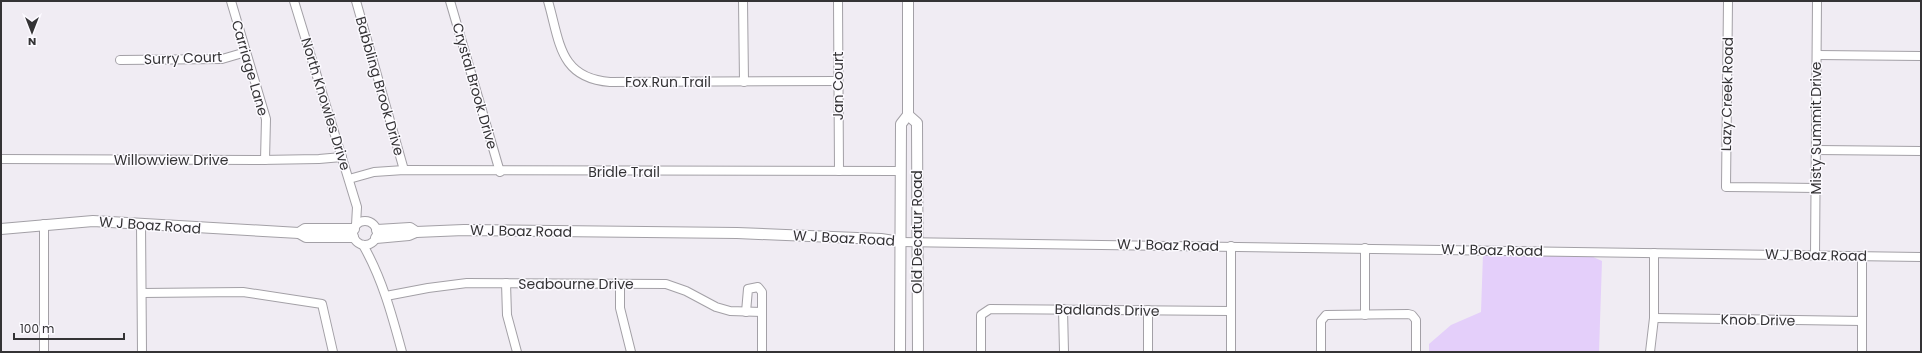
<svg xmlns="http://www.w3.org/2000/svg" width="1922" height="353" font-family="Poppins,sans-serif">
<rect width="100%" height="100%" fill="#f0ecf3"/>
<!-- green -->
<polygon fill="#e4cffa" points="1483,254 1591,256 1602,261 1599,352 1429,352 1429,344 1451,325 1481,312"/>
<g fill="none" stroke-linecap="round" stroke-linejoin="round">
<!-- minor casing -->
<g stroke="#a3a0a6" stroke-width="10">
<g id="minor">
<polyline points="231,1 266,119 265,160"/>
<polyline points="294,1 357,207 356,225"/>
<polyline points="356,1 404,170"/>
<polyline points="450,1 500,172"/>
<path d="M 548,1 C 560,42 559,78 610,82 L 838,81"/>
<polyline points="743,1 744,82"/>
<polyline points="838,1 839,171"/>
<polyline points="1728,1 1726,187 1816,188"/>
<polyline points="1817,55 1921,56"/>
<polyline points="120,60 222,59 246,52"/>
<polyline points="1816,150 1921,151"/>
<polyline points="1,159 260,160 319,159 342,157"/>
<polyline points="349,179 374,172 404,170 901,171"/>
<circle cx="365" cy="233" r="12"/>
<polyline points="141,223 142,352"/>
<polyline points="44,224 44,352"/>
<polyline points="900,242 1921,257"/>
<path d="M 363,245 C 382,278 392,315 402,352"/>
<polyline points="1231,246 1231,352"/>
<polyline points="1365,248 1365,315"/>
<polyline points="1815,255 1817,1"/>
<polyline points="506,283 507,315 517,352"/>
<polyline points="620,284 620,308 631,352"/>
<polyline points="142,293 243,292 322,304 333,352"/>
<polyline points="386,296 428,288 467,283 666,284 686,291 716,307 730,311 762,312"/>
<polyline points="1063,309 1064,352"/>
<polyline points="1148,310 1148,352"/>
<polyline points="746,312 748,289 758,287 762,292 762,352"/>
<polyline points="1654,318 1862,321"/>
<polyline points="981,352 981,315 990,309 1230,311"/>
<polyline points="1321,352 1321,321 1326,315 1408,314 1412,315 1416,320 1416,352"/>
<polyline points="1650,352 1654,318 1654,253"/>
<polyline points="1862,352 1862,256"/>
</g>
</g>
<!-- major casing -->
<g stroke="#a3a0a6" stroke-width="12">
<g id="major">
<polyline points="908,115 917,123 918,352"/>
<polyline points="1,229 93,221 299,233 306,237 353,237"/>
<polyline points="377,230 410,228 416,232"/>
<polyline points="299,233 305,229 354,229"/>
<polyline points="376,238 409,235 416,232 464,230 737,233 881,239 900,242"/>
<polyline points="900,352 901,124 908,115 908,1"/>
</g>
</g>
<!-- minor -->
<use href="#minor" stroke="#fff" stroke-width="8"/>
<!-- major -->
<use href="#major" stroke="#fff" stroke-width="10"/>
</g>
<g text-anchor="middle" stroke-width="3" stroke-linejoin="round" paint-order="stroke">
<!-- street labels -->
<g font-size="14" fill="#343335" stroke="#fcfaff">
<text transform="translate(183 58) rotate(-2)" y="5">Surry Court</text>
<text transform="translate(250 68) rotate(74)" y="5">Carriage Lane</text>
<text x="668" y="87">Fox Run Trail</text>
<text transform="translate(380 86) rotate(74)" y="5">Babbling Brook Drive</text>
<text transform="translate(475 86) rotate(74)" y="5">Crystal Brook Drive</text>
<text transform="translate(838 86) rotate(-90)" y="5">Jan Court</text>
<text transform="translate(1727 94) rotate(-89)" y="5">Lazy Creek Road</text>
<text transform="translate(326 104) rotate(73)" y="5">North Knowles Drive</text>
<text transform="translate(1816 128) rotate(-90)" y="5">Misty Summit Drive</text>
<text x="171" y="165">Willowview Drive</text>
<text x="624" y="177">Bridle Trail</text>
<text transform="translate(150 225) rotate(4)" y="5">W J Boaz Road</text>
<text transform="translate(521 231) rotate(1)" y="5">W J Boaz Road</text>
<text transform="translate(917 232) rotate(-90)" y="5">Old Decatur Road</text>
<text transform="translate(844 238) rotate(3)" y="5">W J Boaz Road</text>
<text transform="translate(1168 245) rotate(1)" y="5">W J Boaz Road</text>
<text transform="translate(1492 250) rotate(1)" y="5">W J Boaz Road</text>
<text transform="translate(1816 255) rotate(1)" y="5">W J Boaz Road</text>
<text x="576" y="289">Seabourne Drive</text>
<text transform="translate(1107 310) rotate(1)" y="5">Badlands Drive</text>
<text transform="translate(1758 320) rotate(1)" y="5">Knob Drive</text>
</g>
</g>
<!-- border -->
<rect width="1922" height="353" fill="none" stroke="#343335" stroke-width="4"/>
<!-- north arrow -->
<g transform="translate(32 32) rotate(180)" stroke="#fcfaff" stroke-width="3" paint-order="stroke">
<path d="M0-3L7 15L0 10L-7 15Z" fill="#343335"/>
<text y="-6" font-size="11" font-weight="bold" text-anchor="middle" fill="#343335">N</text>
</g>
<!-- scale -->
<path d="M14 333v6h110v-6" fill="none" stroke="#343335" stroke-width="2"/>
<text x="20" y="333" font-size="12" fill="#343335" stroke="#fcfaff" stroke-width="3" paint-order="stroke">100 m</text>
</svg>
